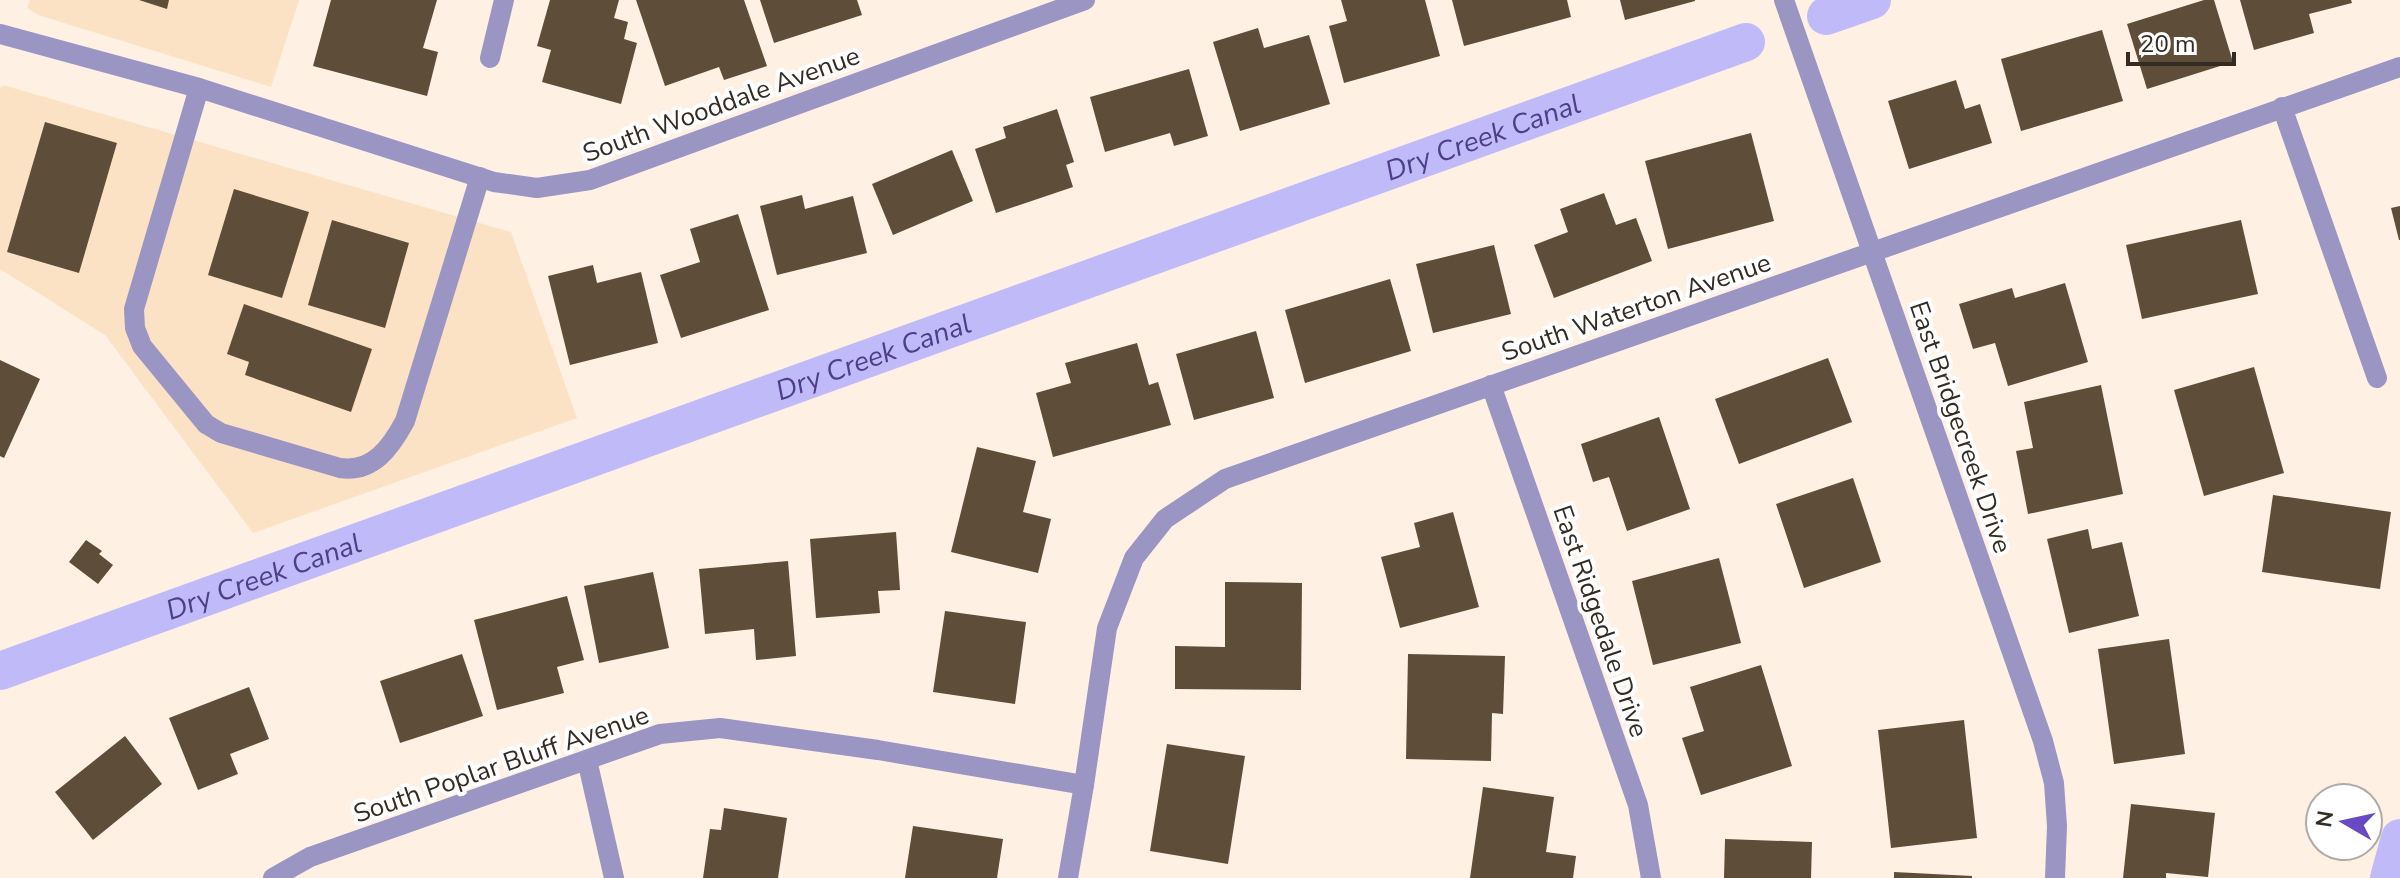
<svg xmlns="http://www.w3.org/2000/svg" width="2400" height="878" font-family="'Nunito Sans',sans-serif">
<rect width="100%" height="100%" fill="#fef1e3"/>
<!-- built -->
<g fill="#fce2c4">
<polygon points="30,0 299,0 271,87 38,15 27,8"/>
<polygon points="3,85 511,232 577,418 253,533 105,335 0,269 0,88"/>
</g>
<g fill="none" stroke-linecap="round" stroke-linejoin="round">
<!-- canal -->
<g stroke="#c1baf8" stroke-width="38">
<polyline points="1826,16 1872,0"/>
<path id="s1" d="M 0,671 L 1746,42"/>
<polyline points="2389,878 2400,838"/>
</g>
</g>
<!-- building -->
<g fill="#5e4d38">
<polygon points="139,0 169,0 167,9"/>
<polygon points="331,0 437,0 423,48 438,52 427,96 313,66"/>
<polygon points="550,0 619,0 614,18 628,22 624,39 637,43 621,104 542,82 551,50 537,46"/>
<polygon points="636,0 744,0 767,66 724,80 719,67 665,86"/>
<polygon points="760,0 857,0 862,15 774,43"/>
<polygon points="1341,0 1425,0 1440,56 1344,83 1329,26 1347,21"/>
<polygon points="1452,0 1567,0 1571,17 1464,46"/>
<polygon points="1620,0 1695,0 1695,1 1625,20"/>
<polygon points="2204,0 2214,0 2233,62 2147,89 2127,24"/>
<polygon points="2240,0 2351,0 2352,3 2309,14 2314,33 2254,50"/>
<polygon points="1258,28 1264,48 1309,35 1330,104 1240,131 1213,42"/>
<polygon points="2102,30 2123,101 2021,131 2001,59"/>
<polygon points="1189,69 1208,136 1174,146 1170,133 1105,152 1090,97"/>
<polygon points="1956,80 1965,109 1980,104 1992,143 1909,169 1888,101"/>
<polygon points="1057,109 1074,162 1066,165 1073,187 996,213 975,149 1006,138 1003,127"/>
<polygon points="45,122 117,143 79,273 7,252"/>
<polygon points="1751,133 1774,221 1668,249 1645,161"/>
<polygon points="952,150 973,201 893,235 872,184"/>
<polygon points="234,189 309,212 282,298 208,275"/>
<polygon points="1604,193 1616,225 1636,218 1652,261 1554,298 1534,245 1568,232 1560,209"/>
<polygon points="802,195 805,209 853,196 867,253 777,275 760,206"/>
<polygon points="2400,206 2400,240 2399,240 2391,208"/>
<polygon points="738,214 769,310 681,338 660,275 700,262 690,229"/>
<polygon points="332,220 409,243 385,328 308,305"/>
<polygon points="2241,220 2258,294 2142,319 2126,245"/>
<polygon points="1494,245 1511,314 1433,333 1416,264"/>
<polygon points="593,265 597,283 641,272 658,343 570,365 548,276"/>
<polygon points="1390,279 1411,351 1305,383 1285,310"/>
<polygon points="2065,283 2088,362 2008,386 1995,343 1973,349 1959,304 2012,288 2015,298"/>
<polygon points="244,304 372,349 351,412 245,375 249,362 227,354"/>
<polygon points="1256,331 1274,398 1194,420 1176,354"/>
<polygon points="1137,343 1149,385 1158,382 1171,425 1053,457 1036,393 1071,383 1065,363"/>
<polygon points="1828,358 1852,422 1739,464 1715,399"/>
<polygon points="0,360 40,379 4,458 0,456"/>
<polygon points="2254,367 2284,473 2204,496 2174,390"/>
<polygon points="2101,385 2123,494 2028,514 2016,451 2033,448 2024,402"/>
<polygon points="1659,417 1690,509 1627,531 1609,477 1593,482 1581,444"/>
<polygon points="977,447 1036,461 1023,512 1051,519 1038,573 951,552"/>
<polygon points="1853,478 1881,562 1804,588 1776,504"/>
<polygon points="2273,495 2391,512 2380,589 2262,572"/>
<polygon points="1453,512 1479,607 1400,628 1381,557 1420,547 1414,523"/>
<polygon points="2088,529 2092,549 2122,542 2139,616 2069,633 2047,539"/>
<polygon points="896,532 900,590 878,591 880,613 816,618 810,539"/>
<polygon points="86,540 102,551 99,554 113,565 98,584 69,562"/>
<polygon points="1719,558 1741,643 1653,665 1632,581"/>
<polygon points="788,561 796,656 756,660 754,629 705,634 699,569"/>
<polygon points="653,572 669,648 599,663 584,586"/>
<polygon points="1225,582 1302,583 1301,690 1175,689 1175,646 1225,647"/>
<polygon points="567,596 584,660 557,667 564,693 497,710 474,620"/>
<polygon points="945,611 1026,622 1015,704 933,692"/>
<polygon points="2169,639 2185,754 2114,764 2098,649"/>
<polygon points="462,654 483,716 400,743 380,681"/>
<polygon points="1408,654 1505,656 1503,714 1492,713 1491,761 1406,759"/>
<polygon points="1761,665 1792,766 1701,795 1682,738 1704,731 1690,687"/>
<polygon points="249,687 269,739 230,754 238,774 198,790 169,718"/>
<polygon points="1964,720 1977,838 1891,848 1878,730"/>
<polygon points="125,736 162,784 93,840 55,792"/>
<polygon points="1167,744 1245,756 1228,864 1150,851"/>
<polygon points="1483,787 1554,797 1546,852 1576,856 1573,878 1470,878"/>
<polygon points="2131,804 2215,813 2208,877 2166,873 2166,878 2123,878"/>
<polygon points="724,808 787,818 778,878 703,878 710,829 721,830"/>
<polygon points="913,826 1003,839 997,878 905,878"/>
<polygon points="1725,839 1812,842 1811,878 1724,878"/>
<polygon points="1894,872 1972,876 1972,878 1894,878"/>
</g>
<g fill="none" stroke-linecap="round" stroke-linejoin="round">
<!-- minor -->
<g stroke="#9a95c3" stroke-width="20">
<polyline points="1784,0 2043,741 2054,783 2057,826 2055,878"/>
<polyline points="0,34 199,88 494,182 537,188 590,180 1085,0"/>
<polyline points="490,58 504,0"/>
<path d="M 199,88 L 134,309 L 135,328 L 142,346 L 206,424 L 221,433 L 340,468 C 373,473 391,447 405,421 L 480,177"/>
<polyline points="2282,107 2377,378"/>
<polyline points="1491,385 1638,805 1651,878"/>
<polyline points="587,760 614,878"/>
<polyline points="273,878 310,857 660,734 720,728 878,750 1084,785"/>
<polyline points="1068,878 1084,785 1107,628 1134,558 1165,519 1225,479 2400,67"/>
</g>
</g>
<g text-anchor="middle" stroke-width="8" stroke-linejoin="round" paint-order="stroke">
<!-- street labels -->
<g font-size="26" fill="#342c23" stroke="#fff">
<text transform="translate(721 104) rotate(-20)" y="9">South Wooddale Avenue</text>
<text transform="translate(1636 307) rotate(-19)" y="9">South Waterton Avenue</text>
<text transform="translate(1961 427) rotate(71)" y="9">East Bridgecreek Drive</text>
<text transform="translate(1601 621) rotate(71)" y="9">East Ridgedale Drive</text>
<text transform="translate(501 764) rotate(-19)" y="9">South Poplar Bluff Avenue</text>
</g>
<!-- water labels -->
<g font-size="28" font-style="italic" fill="#4d3f87" stroke="#fff">
<text dy="10" stroke="none"><textPath href="#s1" startOffset="1576">Dry Creek Canal</textPath></text>
<text dy="10" stroke="none"><textPath href="#s1" startOffset="928">Dry Creek Canal</textPath></text>
<text dy="10" stroke="none"><textPath href="#s1" startOffset="280">Dry Creek Canal</textPath></text>
</g>
</g>
<!-- north arrow -->
<g transform="translate(2344 822) rotate(279)"><circle r="38" fill="#ffffff" stroke="#aeaba7" stroke-width="2"/>
<path d="M0-6L14 30L0 20L-14 30Z" fill="#684bc4"/>
<text y="-12" font-size="22" font-weight="bold" text-anchor="middle" fill="#342c23">N</text>
</g>
<!-- scale -->
<path d="M2128 52v12h106v-12" fill="none" stroke="#342c23" stroke-width="4"/>
<text x="2140" y="52" font-size="24" fill="#342c23" stroke="#ffffff" stroke-width="6" paint-order="stroke">20 m</text>
</svg>
